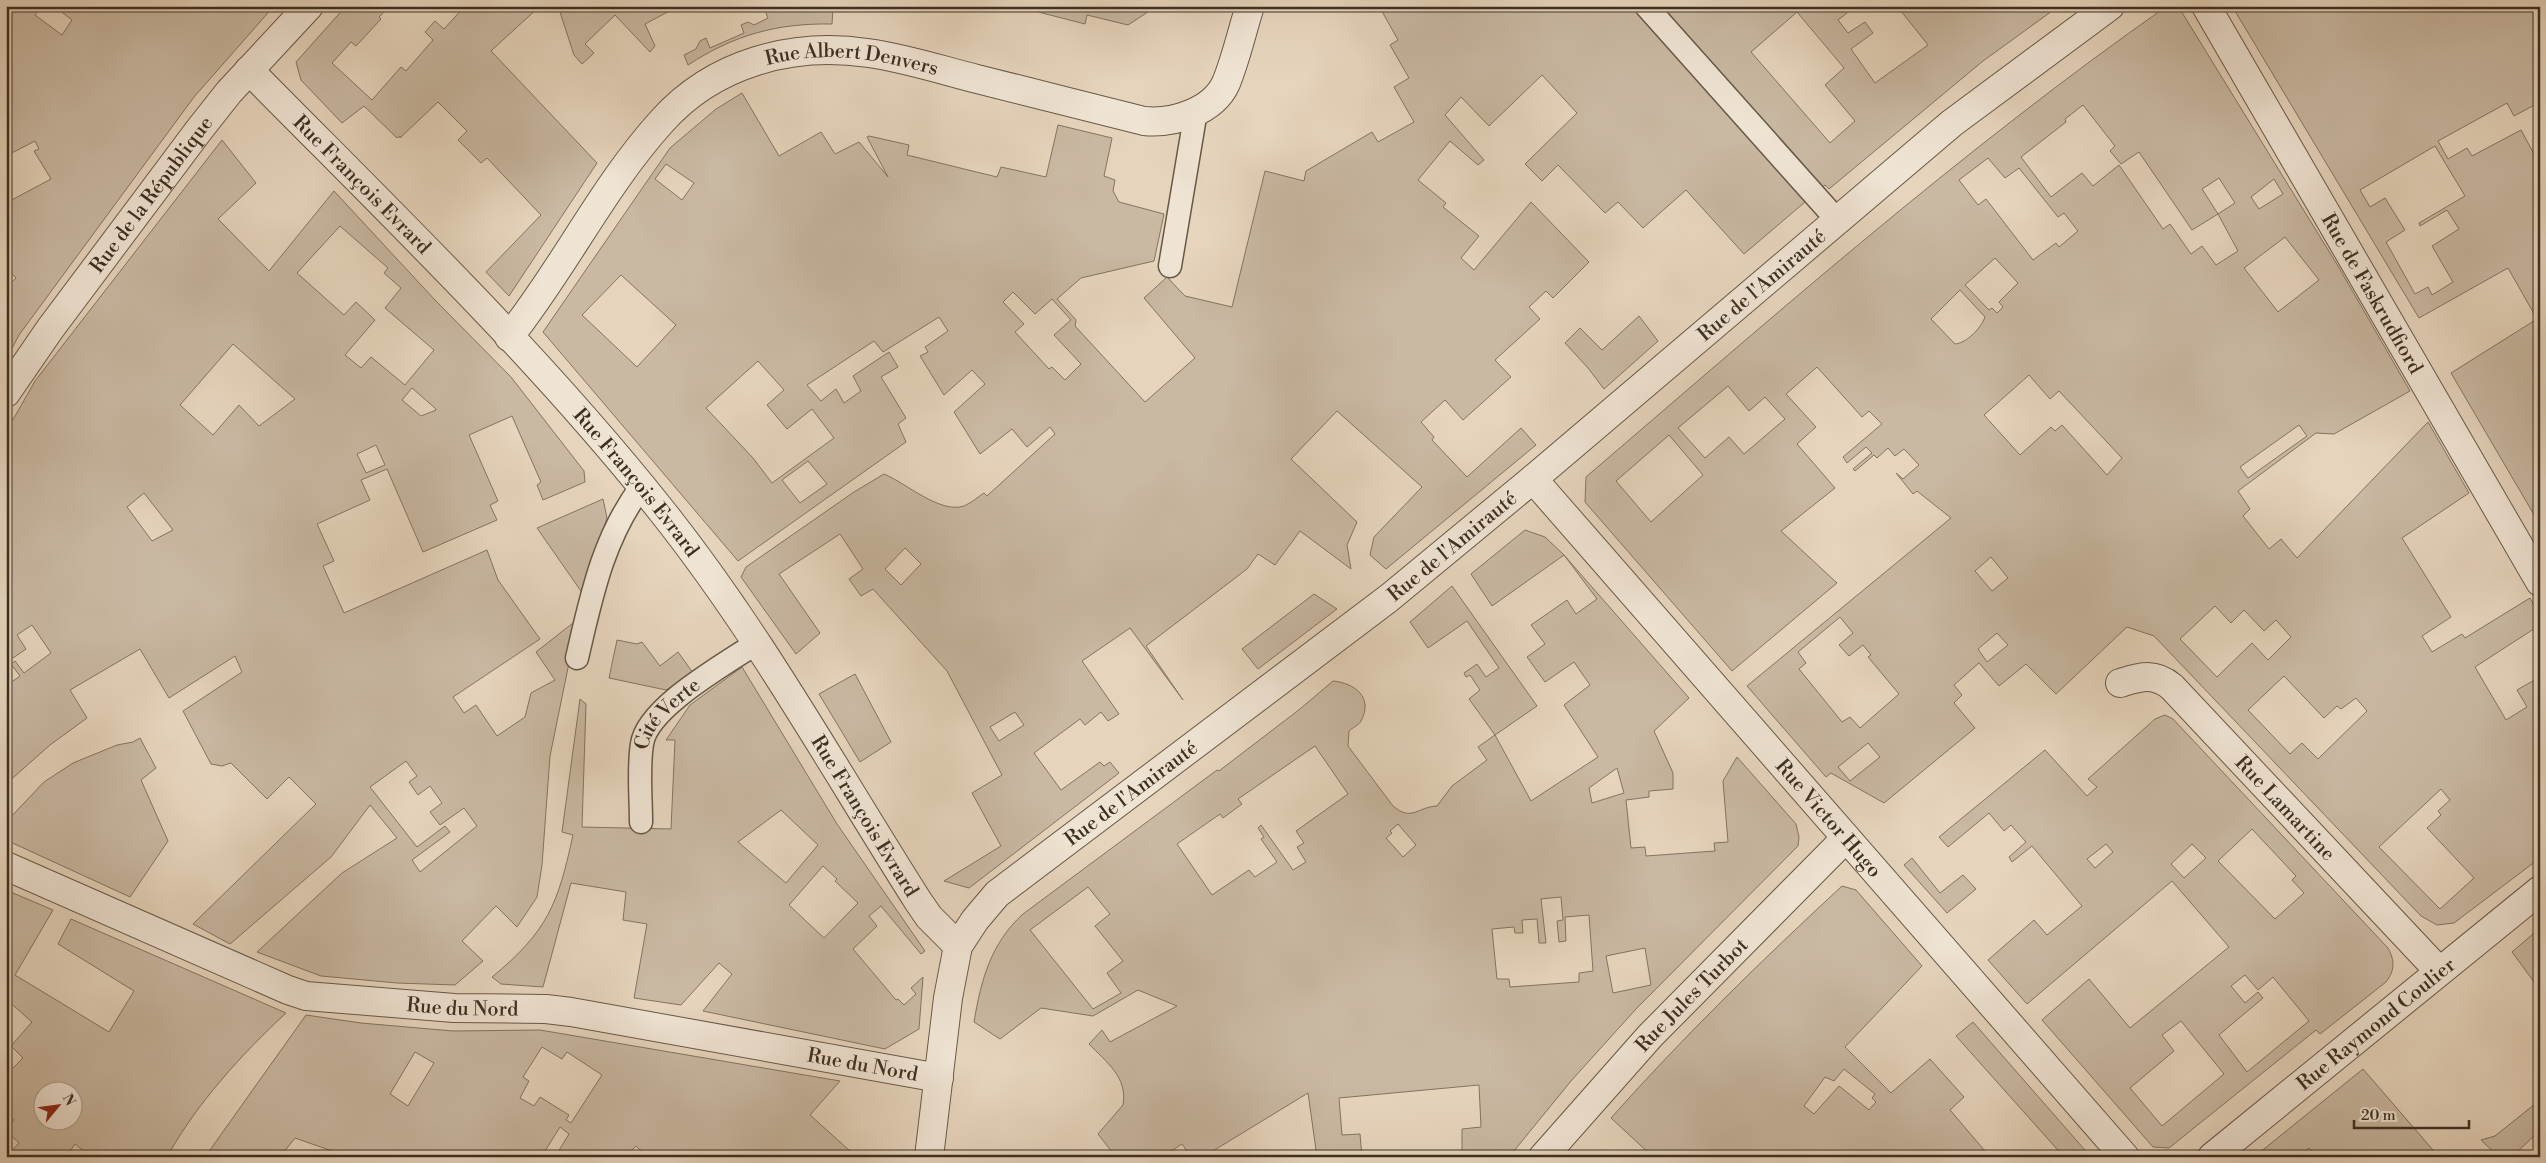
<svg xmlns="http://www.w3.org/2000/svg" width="2546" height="1163" font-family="'Libre Bodoni',serif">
<rect width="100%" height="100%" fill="#e6d4bc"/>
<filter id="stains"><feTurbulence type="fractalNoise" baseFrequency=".004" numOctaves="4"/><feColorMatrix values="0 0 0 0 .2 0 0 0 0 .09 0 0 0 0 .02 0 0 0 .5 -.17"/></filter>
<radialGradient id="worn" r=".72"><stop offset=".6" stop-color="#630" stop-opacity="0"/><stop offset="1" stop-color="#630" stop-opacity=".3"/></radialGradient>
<!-- green -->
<g fill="#c9b8a2" stroke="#837462" fill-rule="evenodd">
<polygon points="6,6 42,6 35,15 62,35 72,20 54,6 274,6 194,97 19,335 6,360 6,288 16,278 6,267 6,203 51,179 34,151 39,149 35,141 6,156"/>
<polygon points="346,6 390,6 379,17 381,19 356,46 351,42 332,63 372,100 401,67 406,71 433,40 425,32 435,21 444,29 465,6 540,6 491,51 597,163 509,296 486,272 541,215 487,158 481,163 458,140 467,131 438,102 400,138 400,136 397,138 364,106 342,123 301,80 296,62"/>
<polygon points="558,6 679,6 645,24 655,46 650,52 615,15 585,44 594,53 582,64 574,55"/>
<path d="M 763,6 L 814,6 L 814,9 L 833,9 L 832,24 C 777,23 734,35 688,65 L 684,55 L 696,49 L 700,41 L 706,38 L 710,48 L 744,33 L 741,25 L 748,22 L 754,25 L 768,18 Z"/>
<polygon points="1015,6 1157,6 1128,25 1087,15 1085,24"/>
<path d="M 1379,6 L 1843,6 L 1847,13 L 1838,20 L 1848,33 L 1865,22 L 1873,33 L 1851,49 L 1875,83 L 1928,45 L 1897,6 L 2026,6 L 2028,8 L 2030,6 L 2059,6 L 1983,61 L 1829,189 L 1825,185 L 1744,254 L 1686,190 L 1643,228 L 1618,202 L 1605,213 L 1558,165 L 1542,181 L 1525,164 L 1577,113 L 1542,75 L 1489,126 L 1461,97 L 1445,115 L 1484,160 L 1478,165 L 1450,141 L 1418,180 L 1446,203 L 1443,207 L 1479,236 L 1461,258 L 1474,270 L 1531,202 L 1589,262 L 1553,298 L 1546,291 L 1529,307 L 1540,319 L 1495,360 L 1511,377 L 1463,420 L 1445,400 L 1421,422 L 1434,437 L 1432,440 L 1467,477 L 1521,428 L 1536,445 L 1386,569 L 1370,555 L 1374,537 L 1422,487 L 1337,411 L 1291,459 L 1357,522 L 1347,545 L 1351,569 L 1300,531 L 1275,565 L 1258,554 L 1247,569 L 1146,646 L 1183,700 L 1130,628 L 1082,661 L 1119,714 L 1108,721 L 1101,712 L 1085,725 L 1080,719 L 1034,753 L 1061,790 L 1100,762 L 1104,766 L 1110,762 L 1119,773 L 969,888 L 944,881 L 1001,846 L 972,793 L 1002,775 L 947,671 L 873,589 L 861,596 L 849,579 L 863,569 L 840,534 L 779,574 L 820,633 L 796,654 L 741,577 L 746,567 L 854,492 L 884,474 C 906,483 940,514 964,506 C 971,503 978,497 984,493 L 987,496 L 1055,434 L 1050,427 L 1027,447 L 1012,429 L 980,454 L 954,412 L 985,384 L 972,370 L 944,395 L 920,356 L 928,352 L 925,347 L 948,331 L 939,317 L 883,352 L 874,341 L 807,385 L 821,401 L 836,389 L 844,403 L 861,391 L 853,376 L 889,352 L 898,367 L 881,377 L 906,418 L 898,424 L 906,442 L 738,561 L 543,332 L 670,148 L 716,109 L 742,93 L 779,156 L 821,132 L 835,154 L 859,142 L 888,177 L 867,137 L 869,136 L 909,145 L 907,155 L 997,177 L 1001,167 L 1046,177 L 1058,125 L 1112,138 L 1104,176 L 1115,180 L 1113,191 L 1119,202 L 1164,214 L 1154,261 L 1081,278 L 1057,299 L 1076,320 L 1075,326 L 1145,402 L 1195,358 L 1144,298 L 1167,277 L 1185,296 L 1232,307 L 1265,171 L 1304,181 L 1306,171 L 1372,132 L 1378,142 L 1414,122 L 1394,87 L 1409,78 L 1390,45 L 1398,40 ZM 1797,12 L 1844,68 L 1825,85 L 1855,121 L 1830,143 L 1751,52 ZM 666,164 L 694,183 L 682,200 L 655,179 ZM 621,275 L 676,325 L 637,367 L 582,315 ZM 1013,292 L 1035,314 L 1052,299 L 1071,320 L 1054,335 L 1081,364 L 1065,380 L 1052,367 L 1049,369 L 1015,332 L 1024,324 L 1003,302 ZM 758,361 L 784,390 L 767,405 L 787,429 L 812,409 L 834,438 L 772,483 L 753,458 L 706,408 ZM 808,461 L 827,484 L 800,503 L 782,480 ZM 905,548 L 921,564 L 901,585 L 885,569 ZM 1015,712 L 1024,725 L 999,741 L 990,727 Z"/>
<path d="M 2167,6 L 2178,6 L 2338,266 L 2410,391 L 2334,434 L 2316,433 L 2238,491 L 2250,509 L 2243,516 L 2269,549 L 2281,539 L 2297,558 L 2428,422 L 2469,493 L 2402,538 L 2451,617 L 2422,636 L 2432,652 L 2462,634 L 2465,638 L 2530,598 L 2540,616 L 2540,625 L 2475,667 L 2506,720 L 2527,707 L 2517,690 L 2540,677 L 2540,858 L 2454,923 L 2437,925 L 2421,916 L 2154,636 L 2127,627 L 2056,694 L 2026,664 L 1999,686 L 1979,663 L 1954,685 L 1962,695 L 1954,703 L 1975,728 L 1884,803 L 1831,773 L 1826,777 L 1747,686 L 1951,518 L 1917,491 L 1913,494 L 1896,473 L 1903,479 L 1919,465 L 1904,449 L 1895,456 L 1888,448 L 1877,458 L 1874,455 L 1855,471 L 1853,469 L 1872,453 L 1866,447 L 1847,463 L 1843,457 L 1882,424 L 1869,411 L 1862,417 L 1817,367 L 1786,394 L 1816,427 L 1797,444 L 1835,488 L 1781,531 L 1837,583 L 1732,671 L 1585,502 L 1586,477 C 1775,315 1963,149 2167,6 ZM 2083,105 L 2115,146 L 2110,151 L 2121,164 L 2139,152 L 2192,230 L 2218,214 L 2238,251 L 2216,265 L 2202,246 L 2191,254 L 2170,224 L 2163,229 L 2119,165 L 2093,186 L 2082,173 L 2051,197 L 2021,157 L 2066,122 L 2065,119 ZM 1988,158 L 2005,178 L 2019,168 L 2058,217 L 2064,213 L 2078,231 L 2059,247 L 2056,243 L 2033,260 L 1986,199 L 1978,205 L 1959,180 ZM 2219,178 L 2235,203 L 2218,214 L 2202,189 ZM 2274,179 L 2283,194 L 2259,209 L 2251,197 ZM 2285,237 L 2319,280 L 2278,312 L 2244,268 ZM 1995,258 L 2018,283 L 1999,302 L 2003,307 L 1997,313 L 1992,308 L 1989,310 L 1965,285 ZM 1960,290 L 1985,317 C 1981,328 1967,343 1955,344 L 1931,319 ZM 2029,375 L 2050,399 L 2059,391 L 2122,458 L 2107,475 L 2062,425 L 2055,431 L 2051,427 L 2020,455 L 1984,415 ZM 1728,386 L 1749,411 L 1765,397 L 1785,419 L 1744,454 L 1729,437 L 1705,458 L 1678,428 ZM 2299,425 L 2307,436 L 2248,478 L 2240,467 ZM 1669,435 L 1703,475 L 1651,522 L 1616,481 ZM 1991,557 L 2008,578 L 1992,591 L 1975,571 ZM 2215,606 L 2231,623 L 2244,610 L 2264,631 L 2276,620 L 2291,637 L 2268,660 L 2252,643 L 2217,677 L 2180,639 ZM 1840,617 L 1853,633 L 1839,645 L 1849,656 L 1863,645 L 1871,655 L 1868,657 L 1899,694 L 1860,728 L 1850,717 L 1842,722 L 1799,669 L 1806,663 L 1798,652 ZM 1997,633 L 2008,645 L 1987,662 L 1978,649 ZM 2284,676 L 2324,718 L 2337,706 L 2341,709 L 2356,698 L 2367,711 L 2318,759 L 2302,743 L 2290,754 L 2248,710 ZM 1868,743 L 1880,757 L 1850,781 L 1838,767 ZM 2441,789 L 2450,800 L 2438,811 L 2441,815 L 2427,828 L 2474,878 L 2440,909 L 2379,847 Z"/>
<path d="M 2232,6 L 2540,6 L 2540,102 L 2514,116 L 2507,103 L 2438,141 L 2448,159 L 2467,148 L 2472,156 L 2521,130 L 2540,165 L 2540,525 L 2451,373 L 2537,319 L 2508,268 L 2419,318 ZM 2435,146 L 2465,196 L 2419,223 L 2420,226 L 2447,210 L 2459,229 L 2432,246 L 2453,282 L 2432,295 L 2428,287 L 2415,294 L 2386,242 L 2405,230 L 2385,198 L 2370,207 L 2360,190 Z"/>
<path d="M 222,140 L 256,183 L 218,219 L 269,271 L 334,191 L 435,300 L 511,377 L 584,471 L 585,482 L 543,500 L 537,485 L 541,482 L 512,416 L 469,435 L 498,501 L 490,505 L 497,520 L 423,552 L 387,469 L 361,480 L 370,500 L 317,524 L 334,561 L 323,566 L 344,613 L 487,550 L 498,580 L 540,639 L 453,697 L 464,713 L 476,705 L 497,736 L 525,717 L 531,693 L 555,680 L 536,652 L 578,619 L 550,756 L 542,865 L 537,897 L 517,927 L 496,906 L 462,941 L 483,961 L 455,985 L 397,983 L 321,976 L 257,952 L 342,873 L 397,838 L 370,805 L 331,857 L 230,944 L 193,924 L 316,804 L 289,777 L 267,799 L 231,763 L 222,766 L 211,764 L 183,711 L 242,672 L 235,656 L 169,698 L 140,649 L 70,690 L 87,718 L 50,745 L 6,784 L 6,686 L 20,676 L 11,664 L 15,661 L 24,673 L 51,653 L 32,625 L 17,635 L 26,649 L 13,658 L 6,649 L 6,432 L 35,381 ZM 340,226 L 388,268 L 384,273 L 401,288 L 385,308 L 434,350 L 405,385 L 371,357 L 361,368 L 345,355 L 375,320 L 356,302 L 344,315 L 297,273 ZM 233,344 L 295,399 L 259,426 L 239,405 L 213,435 L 180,405 ZM 412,388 L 436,409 L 436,410 L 421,416 L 402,400 ZM 376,445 L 385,465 L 366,473 L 357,454 ZM 144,493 L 173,530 L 152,541 L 127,507 ZM 406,761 L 417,776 L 409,782 L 418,795 L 430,786 L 442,803 L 430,812 L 440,825 L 464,808 L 477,826 L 420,872 L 412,860 L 450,832 L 445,826 L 417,847 L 370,787 Z"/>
<polygon points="1639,316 1658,341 1604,389 1588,368 1565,343 1580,328 1602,350"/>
<polygon points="603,499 607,518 583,594 537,528"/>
<path d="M 1525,530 L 1545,537 L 1564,555 L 1689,698 L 1654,731 L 1673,773 L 1673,789 L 1649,791 L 1649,797 L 1626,800 L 1631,848 L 1645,847 L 1646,856 L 1715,851 L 1714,843 L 1728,842 L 1723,781 L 1737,757 L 1796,824 L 1799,837 L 1798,846 L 1636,1009 L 1571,1081 L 1509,1157 L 1462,1157 L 1462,1129 L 1481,1127 L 1479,1085 L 1339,1098 L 1342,1135 L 1360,1134 L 1362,1157 L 1317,1157 L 1308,1093 L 1203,1157 L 1191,1157 L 1182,1144 L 1162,1157 L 1116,1157 L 1098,1134 L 1123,1105 C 1128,1077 1106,1062 1089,1044 L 1102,1030 L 1110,1042 L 1177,1006 L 1138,990 L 1093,1016 L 1041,1008 L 1000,1039 L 974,1022 C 981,980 991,943 1023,914 L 1217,770 L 1219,771 L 1300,709 L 1333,681 C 1354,683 1374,697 1361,721 C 1359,725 1352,728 1349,731 L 1348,746 L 1393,806 C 1412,822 1417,807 1437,806 L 1452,786 L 1487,760 L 1478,747 L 1495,735 L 1469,699 L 1480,690 L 1470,675 L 1466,677 L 1464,673 L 1477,664 L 1486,677 L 1499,668 L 1467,621 L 1428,648 L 1410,622 L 1452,586 L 1537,706 L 1495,735 L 1531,801 L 1598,757 L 1564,705 L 1590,685 L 1574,662 L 1545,682 L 1527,657 L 1545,644 L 1531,625 L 1567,600 L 1576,614 L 1597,599 L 1564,555 L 1492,606 L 1471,574 ZM 1315,746 L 1348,794 L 1296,831 L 1304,843 L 1297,847 L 1306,862 L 1293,870 L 1261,825 L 1258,828 L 1264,837 L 1261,839 L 1277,862 L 1255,877 L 1249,870 L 1212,895 L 1177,844 L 1220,814 L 1223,818 L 1242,804 L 1238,799 ZM 1617,768 L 1624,793 L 1592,803 L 1589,788 ZM 1398,824 L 1416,845 L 1403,857 L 1386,838 L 1392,833 L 1390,831 ZM 1088,887 L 1110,914 L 1095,926 L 1123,961 L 1107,973 L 1121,993 L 1093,1009 L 1030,930 ZM 1561,897 L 1563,920 L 1557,921 L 1559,942 L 1566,941 L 1565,917 L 1589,915 L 1593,971 L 1579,973 L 1579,982 L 1510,987 L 1509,979 L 1497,979 L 1492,929 L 1514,927 L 1515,933 L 1523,933 L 1522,920 L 1537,919 L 1539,943 L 1546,943 L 1541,899 ZM 1645,948 L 1651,985 L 1613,993 L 1606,956 Z"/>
<polygon points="1314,594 1337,609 1258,669 1242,649"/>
<polygon points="617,640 637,644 642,642 660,666 678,652 693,673 666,690 609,678"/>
<path d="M 742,667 L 837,824 L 925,951 L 921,954 L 881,906 L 869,916 L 877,926 L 853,949 L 896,1000 L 898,999 L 904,1005 L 916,994 L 911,988 L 923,977 L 919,1029 L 885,1049 L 703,1011 L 732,974 L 719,963 L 681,1005 L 634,998 L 647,924 L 623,920 L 626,892 L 571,883 L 543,987 L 501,984 L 492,977 C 548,931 558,904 573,835 L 562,832 L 580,699 L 586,704 L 582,827 L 671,829 L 675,740 L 666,740 L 690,705 ZM 781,810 L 818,845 L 786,883 L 738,842 ZM 823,866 L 837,879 L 835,881 L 858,903 L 824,938 L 789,905 Z"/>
<polygon points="855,674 891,742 860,762 819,694"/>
<path d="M 2165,715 L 2173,719 L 2388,948 C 2395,961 2395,970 2386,982 L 2320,1034 L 2316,1030 L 2169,1148 L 2153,1147 L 2042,1020 L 2089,979 L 2130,1028 L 2229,947 L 2172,881 L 2027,1004 L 1988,960 L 2034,920 L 2047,935 L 2082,906 L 2032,846 L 2012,862 L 2009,857 L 2026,842 L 2011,825 L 2004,831 L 1989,813 L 1948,847 L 1939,837 L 2045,750 L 2087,796 L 2097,787 L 2088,779 L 2155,719 ZM 2252,829 L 2296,876 L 2292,880 L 2304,893 L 2275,919 L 2218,861 ZM 2106,844 L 2113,852 L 2095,868 L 2087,859 ZM 2192,844 L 2206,858 L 2184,878 L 2171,864 ZM 2245,975 L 2258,990 L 2273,977 L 2309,1021 L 2247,1072 L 2219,1035 L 2263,998 L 2258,992 L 2245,1003 L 2231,986 ZM 2181,1021 L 2224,1074 L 2162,1126 L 2130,1088 L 2174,1051 L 2162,1035 Z"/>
<polygon points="140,738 156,768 141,780 168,841 130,897 6,840 6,822 44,782 73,763 117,745 133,742"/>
<polygon points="1912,858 1940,893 1963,875 1976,889 1947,913 1904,865"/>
<path d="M 1842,886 L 1856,890 L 1922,966 L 1845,1047 L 1891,1093 L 1930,1059 L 1964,1097 L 1950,1110 L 1990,1157 L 1653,1157 L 1611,1118 C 1684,1036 1762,960 1842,886 ZM 1844,1069 L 1875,1094 L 1872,1098 L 1876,1102 L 1869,1110 L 1839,1086 L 1814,1114 L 1804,1106 L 1825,1077 L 1834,1081 Z"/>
<path d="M 6,890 L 53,910 L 15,975 L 109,1032 L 134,991 L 58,944 L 71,919 L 286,1013 C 241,1055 197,1103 167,1157 L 91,1157 L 75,1144 L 66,1157 L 6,1157 L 19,1143 L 6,1131 L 14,1120 L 6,1112 L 6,1087 L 9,1084 L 6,1081 L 6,1075 L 23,1058 L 11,1046 L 32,1022 L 6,999 ZM 42,1090 L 72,1090 L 72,1120 L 42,1120 Z"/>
<polygon points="2540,928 2540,990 2512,952"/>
<path d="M 306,1015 L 361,1023 L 453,1031 L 540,1030 L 840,1081 L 810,1115 L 850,1151 L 845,1157 L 648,1157 L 636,1146 L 625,1157 L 555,1157 L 569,1134 L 560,1127 L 545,1151 L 554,1157 L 334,1157 L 335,1152 L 295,1138 L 283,1153 L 294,1157 L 205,1157 ZM 542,1047 L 562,1059 L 567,1052 L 602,1075 L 571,1123 L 566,1120 L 569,1115 L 540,1097 L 534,1106 L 520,1098 L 529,1081 L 523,1077 ZM 415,1052 L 434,1063 L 408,1106 L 390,1094 Z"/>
<polygon points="1973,1022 2091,1157 2064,1157 1956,1036"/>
<polygon points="2363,1069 2439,1157 2317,1157 2309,1148 2298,1157 2254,1157"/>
<polygon points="2540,1100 2540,1133 2538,1132 2512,1157 2499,1157 2481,1140 2495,1136"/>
</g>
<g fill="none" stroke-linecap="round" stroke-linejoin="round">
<!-- lane casing -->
<g stroke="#675948" stroke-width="25">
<g id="lane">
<polyline points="1646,6 1837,220"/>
<polyline points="1170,266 1196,111"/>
<path d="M 577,658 C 591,598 603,537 642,486"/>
<path id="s1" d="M 641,822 C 641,797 638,769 642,744 C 647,707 727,663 758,642"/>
</g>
</g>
<!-- street casing -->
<g stroke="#675948" stroke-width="30">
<g id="street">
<path id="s2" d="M 2206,6 L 2540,582"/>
<path id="s3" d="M 249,70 C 390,213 536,353 661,510 C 759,633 834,769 918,901 L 929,917 L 958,946"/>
<path id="s4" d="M 509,337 C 564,268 603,186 662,121 C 714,63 792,42 868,53 C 905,58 941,70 977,79 C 1033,93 1088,107 1144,121 C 1172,124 1213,112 1226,83 C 1236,59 1242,31 1250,6"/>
<path id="s5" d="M 6,393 L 50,329 L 199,130 L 229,92 L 309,6"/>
<path id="s6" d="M 1533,479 L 2125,1157"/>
<path id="s7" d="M 2120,683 C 2140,677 2154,672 2172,687 L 2439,971"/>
<path id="s8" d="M 6,866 L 288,990 L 306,996 L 454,1008 L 546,1009 L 571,1012 L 939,1078"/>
<path id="s9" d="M 929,1157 L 948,998 L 958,946 L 975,920 L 997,894 L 1389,598 L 1533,479 L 1952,123 L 2110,6"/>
<path id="s10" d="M 1543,1157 L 1650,1036 L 1846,838"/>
<path id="s11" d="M 2212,1157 L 2540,890"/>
</g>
</g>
<!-- lane -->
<use href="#lane" stroke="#efe3d3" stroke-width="22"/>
<!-- street -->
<use href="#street" stroke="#efe3d3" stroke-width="28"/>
</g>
<g text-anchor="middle" stroke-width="5" stroke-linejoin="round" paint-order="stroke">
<!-- street labels -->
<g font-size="20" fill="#3d3022" stroke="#efe3d3">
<text dy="7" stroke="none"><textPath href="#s4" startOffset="475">Rue Albert Denvers</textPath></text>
<text dy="7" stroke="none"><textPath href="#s3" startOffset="161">Rue François Evrard</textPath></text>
<text dy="7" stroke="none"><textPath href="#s5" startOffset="246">Rue de la République</textPath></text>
<text dy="7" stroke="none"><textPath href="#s9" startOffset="1256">Rue de l'Amirauté</textPath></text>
<text dy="7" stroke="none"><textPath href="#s2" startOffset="332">Rue de Faskrudfiord</textPath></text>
<text dy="7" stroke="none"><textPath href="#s3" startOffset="566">Rue François Evrard</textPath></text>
<text dy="7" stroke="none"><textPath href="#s9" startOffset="851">Rue de l'Amirauté</textPath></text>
<text dy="7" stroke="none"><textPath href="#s1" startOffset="118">Cité Verte</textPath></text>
<text dy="7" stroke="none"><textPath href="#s9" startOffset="446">Rue de l'Amirauté</textPath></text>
<text dy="7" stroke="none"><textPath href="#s7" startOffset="221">Rue Lamartine</textPath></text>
<text dy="7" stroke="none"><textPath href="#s3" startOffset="971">Rue François Evrard</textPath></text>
<text dy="7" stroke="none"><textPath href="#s6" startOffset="450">Rue Victor Hugo</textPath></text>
<text dy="7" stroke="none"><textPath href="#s10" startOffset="220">Rue Jules Turbot</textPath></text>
<text dy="7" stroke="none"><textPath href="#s8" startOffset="484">Rue du Nord</textPath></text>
<text dy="7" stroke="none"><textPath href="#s11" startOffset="211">Rue Raymond Coulier</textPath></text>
<text dy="7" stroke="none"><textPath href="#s8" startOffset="889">Rue du Nord</textPath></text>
</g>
</g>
<!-- margin -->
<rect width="2546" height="1163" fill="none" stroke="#e6d4bc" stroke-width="25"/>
<rect x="8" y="8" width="2531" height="1148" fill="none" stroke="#3d3022" stroke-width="2.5"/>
<rect x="12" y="12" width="2521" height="1138" fill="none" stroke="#3d3022"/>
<!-- north arrow -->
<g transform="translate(58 1106) rotate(61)"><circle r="24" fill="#efe3d3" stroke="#a89b8c"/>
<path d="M0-4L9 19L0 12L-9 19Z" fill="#8f2418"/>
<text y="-8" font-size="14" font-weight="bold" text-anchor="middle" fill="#3d3022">N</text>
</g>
<!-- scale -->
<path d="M2354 1120v8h115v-8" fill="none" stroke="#3d3022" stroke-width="2.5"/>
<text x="2361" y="1120" font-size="15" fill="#3d3022" stroke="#efe3d3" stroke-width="4" paint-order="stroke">20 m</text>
<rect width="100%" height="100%" filter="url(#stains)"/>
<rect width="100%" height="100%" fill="url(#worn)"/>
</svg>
